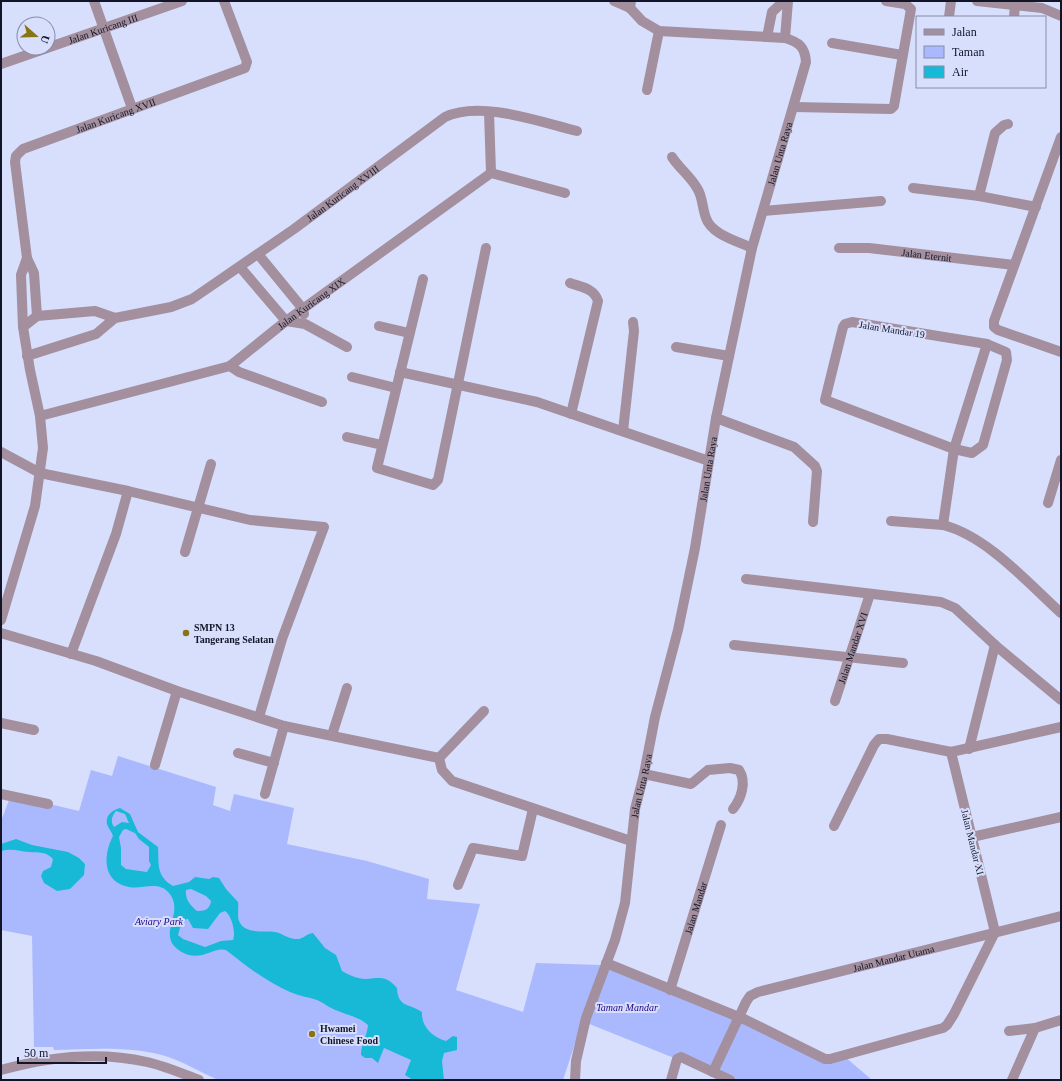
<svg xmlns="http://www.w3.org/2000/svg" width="1062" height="1081" font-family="Georgia,serif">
<rect width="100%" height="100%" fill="#d7dffd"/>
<!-- green -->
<g fill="#aab9fe">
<path d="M 118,756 L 216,787 L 213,805 L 230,811 L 234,794 L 294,808 L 287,844 L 367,861 L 429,879 L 427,899 L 480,904 L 456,990 L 523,1012 L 536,963 L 601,965 L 563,1080 L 218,1080 C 200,1072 181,1060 162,1055 C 127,1046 90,1049 54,1050 L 53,1047 L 34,1047 L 32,936 L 1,930 L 1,821 L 11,795 L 79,811 L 91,770 L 112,776 Z"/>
<polygon points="603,964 735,1020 709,1072 587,1023"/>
<polygon points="736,1020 825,1062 844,1056 872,1080 725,1080 711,1073"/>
</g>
<!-- water -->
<g fill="#18b9d6" fill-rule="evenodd">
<path d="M 120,808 L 130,814 L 138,832 L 158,847 C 159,864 156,876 173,886 L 189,882 L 195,877 L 209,879 L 213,877 L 219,878 L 226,889 L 238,902 C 239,907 237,916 239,921 C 245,935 263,930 275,932 C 282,933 288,939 296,939 C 302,940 306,934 313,933 L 325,948 L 336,955 L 342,971 C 349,975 357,979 366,979 C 380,978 386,975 397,988 C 398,1008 409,1003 422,1012 C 421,1026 432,1037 446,1041 L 453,1036 L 457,1037 L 457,1050 L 444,1053 L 442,1061 L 444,1080 L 413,1080 L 405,1075 L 411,1060 L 384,1048 L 378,1063 L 372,1058 L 365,1058 L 361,1055 C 361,1045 367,1036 368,1025 C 359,1017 350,1016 338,1011 C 331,1009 324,1003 317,1000 C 308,997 299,996 290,992 C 267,982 246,966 226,950 C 213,946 200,964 180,951 C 155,935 186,913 169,893 C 158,880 142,890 129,887 C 102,882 103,855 113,836 C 112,832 108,828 107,824 C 105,815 113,810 120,808 ZM 116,811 L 125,814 L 129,823 L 122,822 L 114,827 C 110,821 112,816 116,811 ZM 126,829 L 135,833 L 139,839 L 149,847 L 149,861 L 151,865 L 147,872 L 126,869 L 121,865 L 121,848 L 119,837 L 123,830 ZM 191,889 L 206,896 L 211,901 C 210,910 204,911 197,911 C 190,905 185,899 186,890 ZM 225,911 C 232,916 236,933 233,940 L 221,941 L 205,947 L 183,939 L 178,935 L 180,928 L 186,919 L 188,919 L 193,928 L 208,929 L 220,913 Z"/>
<path d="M 16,839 L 32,845 L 68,852 L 79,858 L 85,864 L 84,875 L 70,889 L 57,891 L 44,883 L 41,876 L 43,871 L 51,867 L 53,859 C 46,851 39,853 29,852 C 19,851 12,848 1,851 L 1,844 Z"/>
</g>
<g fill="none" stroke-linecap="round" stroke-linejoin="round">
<!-- minor -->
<g stroke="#a38f9e" stroke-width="10">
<polyline points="94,1 132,108"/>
<polyline points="614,1 630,8"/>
<polyline points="977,1 1042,8 1061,16"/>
<polyline points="949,17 951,1"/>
<polyline points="1014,17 1015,5"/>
<polyline points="767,37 772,12 784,1"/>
<polyline points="785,38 788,1"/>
<polyline points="832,43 902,55"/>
<path id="s1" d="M 1,64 L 182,1"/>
<polyline points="647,90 659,31"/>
<polyline points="794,107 891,109 894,106 911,9 905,4 886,1"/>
<polyline points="489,112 491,173"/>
<polyline points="1061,137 994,321 994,327 998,330 1061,352"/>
<path d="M 672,157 C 679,168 690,176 697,188 C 703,197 702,208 706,218 C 711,234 737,241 752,248"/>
<polyline points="913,188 979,196 1036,207"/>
<polyline points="979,196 995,133 1004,125 1008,124"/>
<polyline points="763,211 881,201"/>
<path id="s2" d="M 839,248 L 869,248 L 1014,265"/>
<polyline points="258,254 303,309 304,314"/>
<polyline points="240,267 286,321 305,324 347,347"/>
<polyline points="423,279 377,468 433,485 438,480 486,248"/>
<path d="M 570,283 C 581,287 594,288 598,301 L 571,414"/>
<path id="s3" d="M 37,316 L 34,273 L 27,258 L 15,162 L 16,156 L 23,149 L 245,68 L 247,62 L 224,1"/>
<polygon points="852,322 987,344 1006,352 1007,360 983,445 972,453 954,449 825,400 843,327 845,324"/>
<polyline points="379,326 409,333"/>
<polyline points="23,327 37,316 95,311 115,318"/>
<path d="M 987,344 L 954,449 L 943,525 C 987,536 1028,583 1061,613"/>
<polyline points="676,347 729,356"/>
<path id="s4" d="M 27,356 L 96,334 L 115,318 L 171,307 L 192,299 L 294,229 L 445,117 C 481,100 540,122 577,131"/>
<polyline points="230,366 239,372 322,402"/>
<polyline points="400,372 537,402 709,461"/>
<polyline points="352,377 396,388"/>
<path id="s5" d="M 40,416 L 230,366 L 286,321 L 491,173 L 565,193"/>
<polyline points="716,418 794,447 815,466 817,471 813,522"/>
<polyline points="623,431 634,331 633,322"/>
<polyline points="347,437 382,445"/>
<polyline points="1,452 40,473 128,491 250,520 324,527 282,639 259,717"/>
<polyline points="1048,503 1061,460"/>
<polyline points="891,521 943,525"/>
<polyline points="185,552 211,464"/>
<polyline points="746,579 941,602 955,608 995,645"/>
<polyline points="1,620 35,506 43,448 40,416 30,370 23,327 21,275 27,258"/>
<polyline points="1,633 96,661 177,691 284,726 439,758 442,770 452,781 631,841"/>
<polyline points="734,645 903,663"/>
<polyline points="71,654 116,534 128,491"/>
<path id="s6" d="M 835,701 L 870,594"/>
<polyline points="1,723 34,730"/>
<polyline points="332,735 347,688"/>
<polyline points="969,749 995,645 1061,700"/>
<polyline points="238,753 274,763"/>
<polyline points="439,758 484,711"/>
<polyline points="155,765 177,691"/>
<path d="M 644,774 L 691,784 L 708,770 L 730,768 L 739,770 C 747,782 741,799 733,809"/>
<polyline points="1,794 48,804"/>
<polyline points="265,794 284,726"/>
<polyline points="834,826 874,745 879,739 887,739 951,752 1061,727"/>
<polyline points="972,837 1061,817"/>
<polyline points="458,885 473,848 522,856 533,809"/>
<polyline points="606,963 746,1020 825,1059 830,1059 943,1028 947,1025 954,1014 995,932 951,752"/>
<path id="s7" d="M 670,990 L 721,825"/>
<polyline points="1009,1031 1035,1028 1061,1020"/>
<path d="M 1,1070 C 47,1057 99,1051 147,1062 C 165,1066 181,1073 199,1080"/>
<path id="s8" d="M 575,1080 L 576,1061 L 586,1018 L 615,940 L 625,903 L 635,809 L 644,774 L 655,717 L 678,630 L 695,548 L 716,418 L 752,248 L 806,62 C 805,47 799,42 785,38 L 659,31 L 642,21 L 630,8 L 631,1"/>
<polyline points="671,1080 677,1059 681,1057 713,1072"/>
<path id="s9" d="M 730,1080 L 713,1072 L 746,1002 L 750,996 L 758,992 L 1061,916"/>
<polyline points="1012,1080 1035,1028"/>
</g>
</g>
<!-- markers -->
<g fill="#897315" stroke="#d7dffd" stroke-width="1.5">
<circle cx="186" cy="633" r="4"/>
<circle cx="312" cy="1034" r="4"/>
</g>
<g text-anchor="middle" stroke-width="4" stroke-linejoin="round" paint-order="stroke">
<!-- street labels -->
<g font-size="10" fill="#121527" stroke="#d7dffd">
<text dy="4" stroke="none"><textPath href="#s1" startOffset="108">Jalan Kuricang III</textPath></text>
<text dy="4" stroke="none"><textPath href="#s3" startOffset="271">Jalan Kuricang XVII</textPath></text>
<text dy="4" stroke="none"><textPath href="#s8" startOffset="951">Jalan Unta Raya</textPath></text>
<text dy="4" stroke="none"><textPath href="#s4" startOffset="361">Jalan Kuricang XVIII</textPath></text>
<text dy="4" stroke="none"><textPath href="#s2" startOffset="88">Jalan Eternit</textPath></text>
<text dy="4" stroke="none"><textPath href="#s5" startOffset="299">Jalan Kuricang XIX</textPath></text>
<text transform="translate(892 329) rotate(9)" y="4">Jalan Mandar 19</text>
<text dy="4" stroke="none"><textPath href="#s8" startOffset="627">Jalan Unta Raya</textPath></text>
<text dy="4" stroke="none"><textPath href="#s6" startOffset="56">Jalan Mandar XVI</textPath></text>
<text dy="4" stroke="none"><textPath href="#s8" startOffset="303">Jalan Unta Raya</textPath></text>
<text transform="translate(973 842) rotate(76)" y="4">Jalan Mandar XI</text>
<text dy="4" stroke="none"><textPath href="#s7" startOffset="86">Jalan Mandar</textPath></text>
<text dy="4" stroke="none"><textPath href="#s9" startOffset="252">Jalan Mandar Utama</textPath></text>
</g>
<!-- poi labels -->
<g font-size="10" font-weight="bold" fill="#121527" stroke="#d7dffd" text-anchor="start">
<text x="194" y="631">SMPN 13<tspan x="194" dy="12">Tangerang Selatan</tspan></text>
<text x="320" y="1032">Hwamei<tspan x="320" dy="12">Chinese Food</tspan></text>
</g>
<!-- park labels -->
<g font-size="10" font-style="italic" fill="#1f0488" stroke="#d7dffd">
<text x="159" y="925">Aviary Park</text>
<text x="627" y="1011">Taman Mandar</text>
</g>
</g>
<!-- border -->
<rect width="1062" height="1081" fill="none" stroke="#121527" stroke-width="4"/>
<!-- legend -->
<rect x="916" y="16" width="130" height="72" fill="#d7dffd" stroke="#888ea7"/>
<rect x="924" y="29" width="20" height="6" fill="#a38f9e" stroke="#888ea7"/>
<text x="952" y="36" font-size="12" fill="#121527">Jalan</text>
<rect x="924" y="46" width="20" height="12" fill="#aab9fe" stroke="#888ea7"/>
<text x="952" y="56" font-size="12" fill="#121527">Taman</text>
<rect x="924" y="66" width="20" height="12" fill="#18b9d6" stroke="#888ea7"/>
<text x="952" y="76" font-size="12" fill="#121527">Air</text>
<!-- north arrow -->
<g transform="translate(36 36) rotate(110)"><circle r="19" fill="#d7dffd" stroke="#888ea7"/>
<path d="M0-3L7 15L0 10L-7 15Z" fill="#897315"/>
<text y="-6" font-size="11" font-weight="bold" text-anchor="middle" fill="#121527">U</text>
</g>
<!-- scale -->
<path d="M18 1057v6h88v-6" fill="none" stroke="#121527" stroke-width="2"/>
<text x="24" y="1057" font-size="12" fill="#121527" stroke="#d7dffd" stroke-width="3" paint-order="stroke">50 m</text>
</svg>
